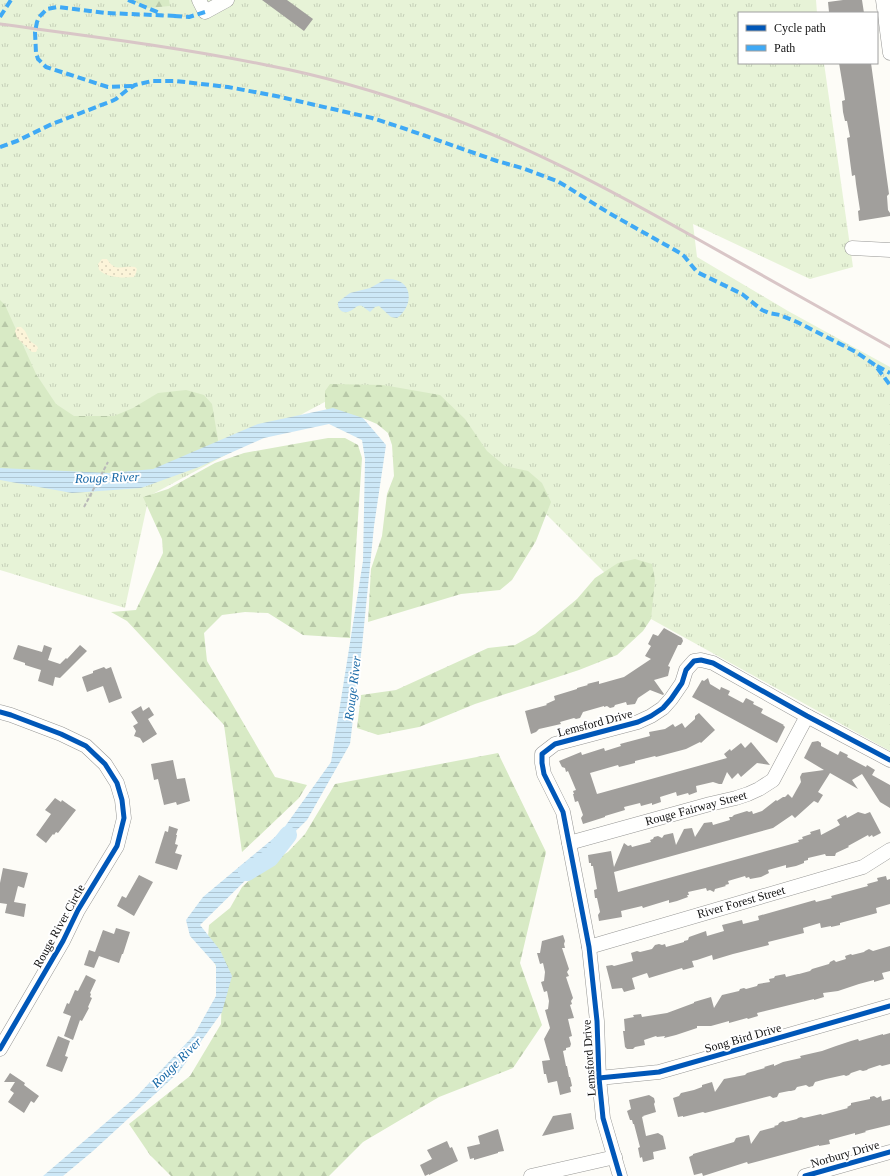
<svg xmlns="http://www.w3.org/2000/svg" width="890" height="1176" font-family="Georgia,serif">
<defs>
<pattern id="grass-tufts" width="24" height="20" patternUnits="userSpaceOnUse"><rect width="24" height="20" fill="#e7f3d7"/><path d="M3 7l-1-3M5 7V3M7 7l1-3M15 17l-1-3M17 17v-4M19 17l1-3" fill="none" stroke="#c5cfb8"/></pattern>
<pattern id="forest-firs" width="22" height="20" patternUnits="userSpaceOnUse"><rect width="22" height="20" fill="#d8eac5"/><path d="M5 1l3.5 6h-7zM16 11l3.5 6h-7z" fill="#b8c8a8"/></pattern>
<pattern id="sand-dots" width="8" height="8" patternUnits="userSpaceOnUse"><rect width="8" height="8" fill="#fcf4d9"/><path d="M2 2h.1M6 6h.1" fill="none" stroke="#d7d0b9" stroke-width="1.8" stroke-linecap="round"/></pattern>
<pattern id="water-rules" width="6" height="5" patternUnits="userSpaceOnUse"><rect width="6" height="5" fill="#cde8f7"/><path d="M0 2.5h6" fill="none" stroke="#afc6d3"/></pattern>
</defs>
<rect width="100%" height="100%" fill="#fdfcf7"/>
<!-- grass -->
<polygon fill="url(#grass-tufts)" points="0,0 816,0 817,13 739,13 739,63 824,63 853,267 810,279 693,224 697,257 788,311 890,367 890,751 651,619 547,515 456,419 349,389 149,496 125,608 0,570"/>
<!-- forest -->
<g fill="url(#forest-firs)">
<polygon points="132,0 169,0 170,6 148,8"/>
<polygon points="0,300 5,305 36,374 56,404 74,416 114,416 133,408 158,393 186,390 204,395 212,404 219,446 155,471 76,474 0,469"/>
<polygon points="330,384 383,385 440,395 465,419 487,451 505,466 528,471 542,483 551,502 536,541 512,580 500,590 461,594 368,622 371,569 382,536 387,494 394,476 392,445 388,433 377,424 363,418 332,419 325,407 325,391"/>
<polygon points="328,438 345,438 358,445 362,458 350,638 303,635 268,613 245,612 222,615 204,633 207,661 275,777 307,785 299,798 242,852 224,725 127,621 111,612 136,610 163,553 162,539 143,497 168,489 215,463 244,453"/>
<polygon points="635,559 652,564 655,580 651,619 643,631 617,655 579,670 475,704 419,727 378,735 357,728 361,695 396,690 488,648 515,645 535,634 577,599 595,578 618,563"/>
<polygon points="498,753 546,852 520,963 542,1025 513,1068 439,1097 363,1142 329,1176 171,1176 150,1155 129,1124 190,1076 221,1024 222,989 208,937 209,925 230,908 242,887 263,867 288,852 305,834 335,784"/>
</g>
<!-- sand -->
<g fill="url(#sand-dots)">
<path d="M 102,259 L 107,259 C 116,274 124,264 135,267 L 137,269 L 136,273 L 134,277 C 122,278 108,278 99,270 L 98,264 Z"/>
<polygon points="17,327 21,327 25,331 30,341 37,346 38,348 36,352 32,352 17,338 15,331"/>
</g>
<!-- water -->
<g fill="url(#water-rules)">
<path d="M 386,279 C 412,277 416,304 397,318 L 391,317 L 379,306 L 375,307 L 370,312 C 367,310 364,307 362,306 C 357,304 354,310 350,311 C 343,315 337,309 338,302 L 350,293 L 370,288 Z"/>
<polygon points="333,408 363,418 386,445 374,526 362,646 350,744 307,820 200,925 220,950 232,976 222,1012 179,1072 93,1151 63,1176 43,1176 137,1096 194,1035 216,996 216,965 190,936 186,920 203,897 281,832 331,762 363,561 365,459 362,440 329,424 264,438 199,467 141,488 72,493 0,480 0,468 109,473 153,469 258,424"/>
</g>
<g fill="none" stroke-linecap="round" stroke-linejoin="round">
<!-- river -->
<polyline stroke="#cde8f7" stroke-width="18" points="247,872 270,858 288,835"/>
</g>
<!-- building -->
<g fill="#a19f9c">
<polygon points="262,0 287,0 313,19 304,31"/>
<polygon points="843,0 862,0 864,13 831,13 831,12 829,12 828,2"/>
<polygon points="839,63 871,63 889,194 887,196 888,210 890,213 890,216 859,221 858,211 860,210 856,184 855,175 852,176 847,138 850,137 847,121 845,121 843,112 842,101 845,100 844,93"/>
<polygon points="664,628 682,638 683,641 681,645 678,645 668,666 670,667 668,676 654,680 664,694 663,695 650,690 638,698 635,704 627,705 626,702 615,705 614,707 610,708 607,706 604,707 604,706 583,712 580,718 576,719 574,718 560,722 561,724 539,729 536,732 531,734 525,711 547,705 546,704 555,700 554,696 577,689 577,688 588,685 587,684 599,681 599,684 624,677 651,659 645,656 651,646 648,644 653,634 658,636"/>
<polygon points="18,645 42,652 44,645 52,648 48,660 60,664 66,658 67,659 80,645 87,651 60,678 55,677 53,686 38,681 41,670 25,665 25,663 13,659"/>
<polygon points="104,667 106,669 111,667 122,698 109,703 103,686 87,692 82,677 93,673 93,671"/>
<polygon points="708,678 710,684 720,690 721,687 730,691 728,695 743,703 746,698 754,702 753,704 763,709 761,713 784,725 783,725 785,727 777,743 692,697 702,680 704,681"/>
<polygon points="141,706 143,711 149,707 154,715 148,719 157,734 143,743 140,738 134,736 136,731 133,726 138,723 131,712"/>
<polygon points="699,713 715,730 701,743 700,742 686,749 656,757 655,756 635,761 635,763 619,767 618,765 590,773 597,794 727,758 724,754 730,749 731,751 741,743 745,748 751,742 770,765 757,763 741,777 738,773 732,779 727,772 722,784 719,784 713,782 696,786 697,792 689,795 688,793 677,796 676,792 660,797 661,802 652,805 652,803 641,806 640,803 624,807 625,810 605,816 605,817 583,824 581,818 583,815 578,801 575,802 573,794 574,794 573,791 576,790 568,771 566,772 565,768 562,767 559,761 581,752 582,755 604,748 605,751 621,746 620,744 650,736 649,732 665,729 673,724 675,727 682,723 685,728 695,719 695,716"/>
<polygon points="818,741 821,743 821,746 838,755 840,751 848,755 847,757 866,767 867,765 875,770 872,775 890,785 890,808 880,802 862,774 852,780 858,789 830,773 818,792 823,795 818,803 814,801 795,818 792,815 773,828 614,872 618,892 799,842 798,840 803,839 802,837 811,834 810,832 820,829 821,835 840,825 837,820 846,815 847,818 858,812 865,814 870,812 881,833 873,837 872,835 869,837 868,835 848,846 849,847 836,853 835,856 826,856 825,854 808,858 808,860 804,861 804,863 796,866 786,868 786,865 768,870 769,873 761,877 750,879 749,877 746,878 745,876 728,881 729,884 725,885 726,886 715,889 714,892 710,890 707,891 706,888 688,892 689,895 687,895 688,897 677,901 669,903 669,900 646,907 643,908 642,906 621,911 622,917 599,921 598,915 600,912 597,898 595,898 594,890 597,889 593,866 591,866 591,863 589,863 588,855 611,851 614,867 624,843 628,846 631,845 632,847 651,842 650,840 653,839 654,837 658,836 662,838 664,835 673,833 676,845 684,829 692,828 695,837 704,823 712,822 713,825 730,820 729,817 732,817 734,815 747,811 749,812 752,811 753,814 762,811 776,800 777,801 783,797 785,797 788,794 792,798 801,782 800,777 802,773 824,770 804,758 812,742"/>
<polygon points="173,760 177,779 185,778 190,801 177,805 176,802 164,805 158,779 154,780 151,764"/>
<polygon points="55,798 61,802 62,800 76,810 58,833 56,832 54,835 53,834 46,843 36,835 51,814 45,810"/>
<polygon points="169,826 178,829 176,835 177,835 175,844 178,845 175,853 182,855 177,870 155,863 165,831 168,832"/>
<polygon points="3,868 28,873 24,888 18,886 14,902 26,904 24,917 5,913 7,904 0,903 0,883"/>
<polygon points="139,875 153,882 134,916 117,906 122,896 126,898"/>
<polygon points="886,876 887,880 890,879 890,904 876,908 877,913 840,923 840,925 831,927 831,926 821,928 820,923 803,928 804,933 768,942 769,945 733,954 713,960 712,955 697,960 692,961 694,967 683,970 682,968 649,978 647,973 632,978 635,989 624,992 622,988 612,989 606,966 612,965 614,966 633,961 631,953 637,951 640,952 652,949 655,945 659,944 662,945 665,944 666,947 684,942 684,941 688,940 689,937 706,931 707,936 724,931 722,925 742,920 743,924 759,920 758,916 815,900 816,902 832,898 831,896 868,886 867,884 878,881 877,878"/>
<polygon points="116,928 130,932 123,954 122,954 119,963 99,956 94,968 84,965 89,950 95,952 103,930 114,934"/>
<polygon points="563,935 565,941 564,944 565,948 562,948 569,969 567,972 569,976 566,977 573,998 571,1001 572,1004 570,1005 574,1018 568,1019 572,1036 569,1037 571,1044 570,1047 566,1048 566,1050 563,1051 566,1066 567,1066 569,1077 570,1077 572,1086 570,1087 571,1092 560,1095 557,1081 548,1083 546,1074 544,1074 542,1061 550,1060 544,1039 550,1028 545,1010 548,1009 549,1001 547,991 544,992 541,982 544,981 545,972 543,963 540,964 537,953 540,953 542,941"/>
<polygon points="890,946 890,971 882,973 884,979 874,982 874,980 859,984 838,991 823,993 824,997 814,1000 814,999 757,1013 758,1016 748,1019 747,1018 729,1023 729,1021 711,1026 697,1026 697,1028 676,1035 664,1038 665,1036 657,1037 656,1036 644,1040 645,1045 635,1047 633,1049 627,1049 625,1047 623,1031 625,1031 624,1019 634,1017 633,1015 641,1014 642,1017 667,1013 694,1003 694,1002 711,997 714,1008 722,995 739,991 740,989 744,988 746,989 757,986 758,984 770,982 769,979 774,978 775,976 785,974 786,977 798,974 799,974 810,971 812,969 829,964 830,962 834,960 836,962 846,959 845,956 851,954 852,955 864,952 865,951 869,949 873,951"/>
<polygon points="86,975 96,980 90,993 91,994 90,997 92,998 88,1007 89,1008 82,1021 80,1020 73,1040 64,1036 71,1016 63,1013 67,1003 69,1004 75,990 78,991"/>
<polygon points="890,1033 890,1064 882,1066 880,1065 868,1069 867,1070 863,1071 860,1070 851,1073 849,1075 846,1076 844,1075 826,1079 815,1082 813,1086 809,1087 806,1085 797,1087 795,1090 791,1091 789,1091 779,1093 777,1097 773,1098 770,1096 705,1113 703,1112 683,1117 683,1116 678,1117 673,1098 679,1096 681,1093 694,1090 702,1087 702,1085 712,1082 715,1092 724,1079 745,1075 747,1073 765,1068 764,1067 774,1064 774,1066 783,1062 801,1058 800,1056 822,1051 836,1046 851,1041 858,1039 859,1041 883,1034 883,1035"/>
<polygon points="58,1036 70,1041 65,1056 68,1057 62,1072 46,1066"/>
<polygon points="10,1073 25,1083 24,1085 39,1096 34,1103 31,1101 24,1113 8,1102 14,1093 10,1090 15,1082 4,1082"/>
<polygon points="649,1095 654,1098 655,1102 654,1104 656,1112 643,1116 644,1116 642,1117 646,1136 658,1133 663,1136 666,1149 653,1152 654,1159 643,1162 642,1157 640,1158 638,1148 640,1147 634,1124 633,1124 632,1120 630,1120 627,1111 631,1109 629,1100"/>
<polygon points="874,1096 877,1098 881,1096 882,1101 890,1099 890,1125 865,1131 866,1132 855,1135 855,1133 829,1140 830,1144 819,1146 819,1145 748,1164 747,1162 703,1176 702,1173 694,1175 689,1157 693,1155 693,1154 734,1142 736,1138 749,1135 751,1144 760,1131 775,1127 774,1126 778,1125 779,1123 783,1121 785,1122 797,1119 798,1118 801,1117 804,1118 821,1114 822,1115 848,1108 847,1107 851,1105 851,1103 870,1099 870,1097"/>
<polygon points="571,1113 574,1129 542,1136 553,1116"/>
<polygon points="498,1129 504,1151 498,1152 498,1153 474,1160 474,1158 470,1159 467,1147 480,1144 478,1136"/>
<polygon points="447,1141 450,1148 452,1147 458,1161 429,1175 429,1174 425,1176 420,1165 432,1159 427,1150"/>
</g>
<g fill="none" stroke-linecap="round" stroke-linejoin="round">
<!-- minor casing -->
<g stroke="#979795" stroke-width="15">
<g id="minor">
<polyline points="199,0 205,12 227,0"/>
<polyline points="883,0 890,53"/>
<polyline points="852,248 890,250"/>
<polyline points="0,712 11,715 61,734 86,746 105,764 117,783 122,800 124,818 117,846 78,910 63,941 0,1049"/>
<polyline points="569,843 710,804 736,798 748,794 759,789 773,780 807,716"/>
<polyline points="589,947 863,867 890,850"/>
<polyline points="599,1078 659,1072 890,1006"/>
<polyline points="531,1176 615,1157"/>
<polyline points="620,1176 603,1118 599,1078 597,1021 589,947 563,812 544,774 542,763 542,754 555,744 638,722 651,716 663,708 671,699 682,683 686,670 694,661 701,660 713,663 807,716 890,760"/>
<polyline points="805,1176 890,1152"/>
</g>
</g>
<!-- path -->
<polyline stroke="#b9b9b8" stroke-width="2" stroke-dasharray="4 2" stroke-linecap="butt" points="84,507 108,462"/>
<!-- minor -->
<use href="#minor" stroke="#fffffe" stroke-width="14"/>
<!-- rail -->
<path stroke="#d9c6c7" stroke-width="3" d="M 0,24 C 89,36 178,47 266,65 C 324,76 382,93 437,113 C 530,146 616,193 701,241 C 764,276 827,312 890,347"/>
<!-- quiet -->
<g stroke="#3fa9f5" stroke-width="4" stroke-dasharray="8 4" stroke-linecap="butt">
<polyline points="128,0 160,13"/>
<polyline points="174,16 189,17 205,12"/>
<polyline points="0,17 11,0"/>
<polyline points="132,86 108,87 46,67 38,59 36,53 35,32 37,22 39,17 47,9 58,7 105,13 177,16"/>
<polyline points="0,147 17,141 52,124 112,101 116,99 127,90 135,85 152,81 176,81 228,87 276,96 372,118 400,127 497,161 522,168 557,181 569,188 588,200 609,213 680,253 684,256 697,272 742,294 762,310 769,313 780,315 797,322 856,352 875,365 890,385"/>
<polyline points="877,366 890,373"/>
</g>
<!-- cycleway casing -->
<g stroke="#fff" stroke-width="8">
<g id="cycleway">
<polyline points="0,712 11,715 61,734 86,746 105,764 117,783 122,800 124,818 117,846 78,910 63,941 0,1049"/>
<polyline points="599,1078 659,1072 890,1006"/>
<polyline points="620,1176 603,1118 599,1078 597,1021 589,947 563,812 544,774 542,763 542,754 555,744 638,722 651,716 663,708 671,699 682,683 686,670 694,661 701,660 713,663 807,716 890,760"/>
<polyline points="805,1176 890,1152"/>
</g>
</g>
<!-- cycleway -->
<use href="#cycleway" stroke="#0057b8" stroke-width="5"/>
</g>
<g text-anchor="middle" stroke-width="4" stroke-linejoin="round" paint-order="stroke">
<!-- street labels -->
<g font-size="12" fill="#111" stroke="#fff">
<text transform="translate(595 723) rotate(-15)" y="4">Lemsford Drive</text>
<text transform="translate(696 808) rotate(-15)" y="4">Rouge Fairway Street</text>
<text transform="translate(741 902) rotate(-16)" y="4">River Forest Street</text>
<text transform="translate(59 926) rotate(-61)" y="4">Rouge River Circle</text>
<text transform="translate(743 1038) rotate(-16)" y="4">Song Bird Drive</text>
<text transform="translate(589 1058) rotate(-94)" y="4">Lemsford Drive</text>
<text transform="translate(845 1154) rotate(-16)" y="4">Norbury Drive</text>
</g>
<!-- water labels -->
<g font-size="13" font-style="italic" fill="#1768a6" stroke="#fff">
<text transform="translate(107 477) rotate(-2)" y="5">Rouge River</text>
<text transform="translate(352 688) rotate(-83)" y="5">Rouge River</text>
<text transform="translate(176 1062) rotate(-45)" y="5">Rouge River</text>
</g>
</g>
<!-- legend -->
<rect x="738" y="12" width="140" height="52" fill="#ffffff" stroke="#a0a0a0"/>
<rect x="746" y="25" width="20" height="6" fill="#0057b8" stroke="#a0a0a0"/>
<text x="774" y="32" font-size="12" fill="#111111">Cycle path</text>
<rect x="746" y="45" width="20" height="6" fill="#3fa9f5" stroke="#a0a0a0"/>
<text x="774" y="52" font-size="12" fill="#111111">Path</text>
</svg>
